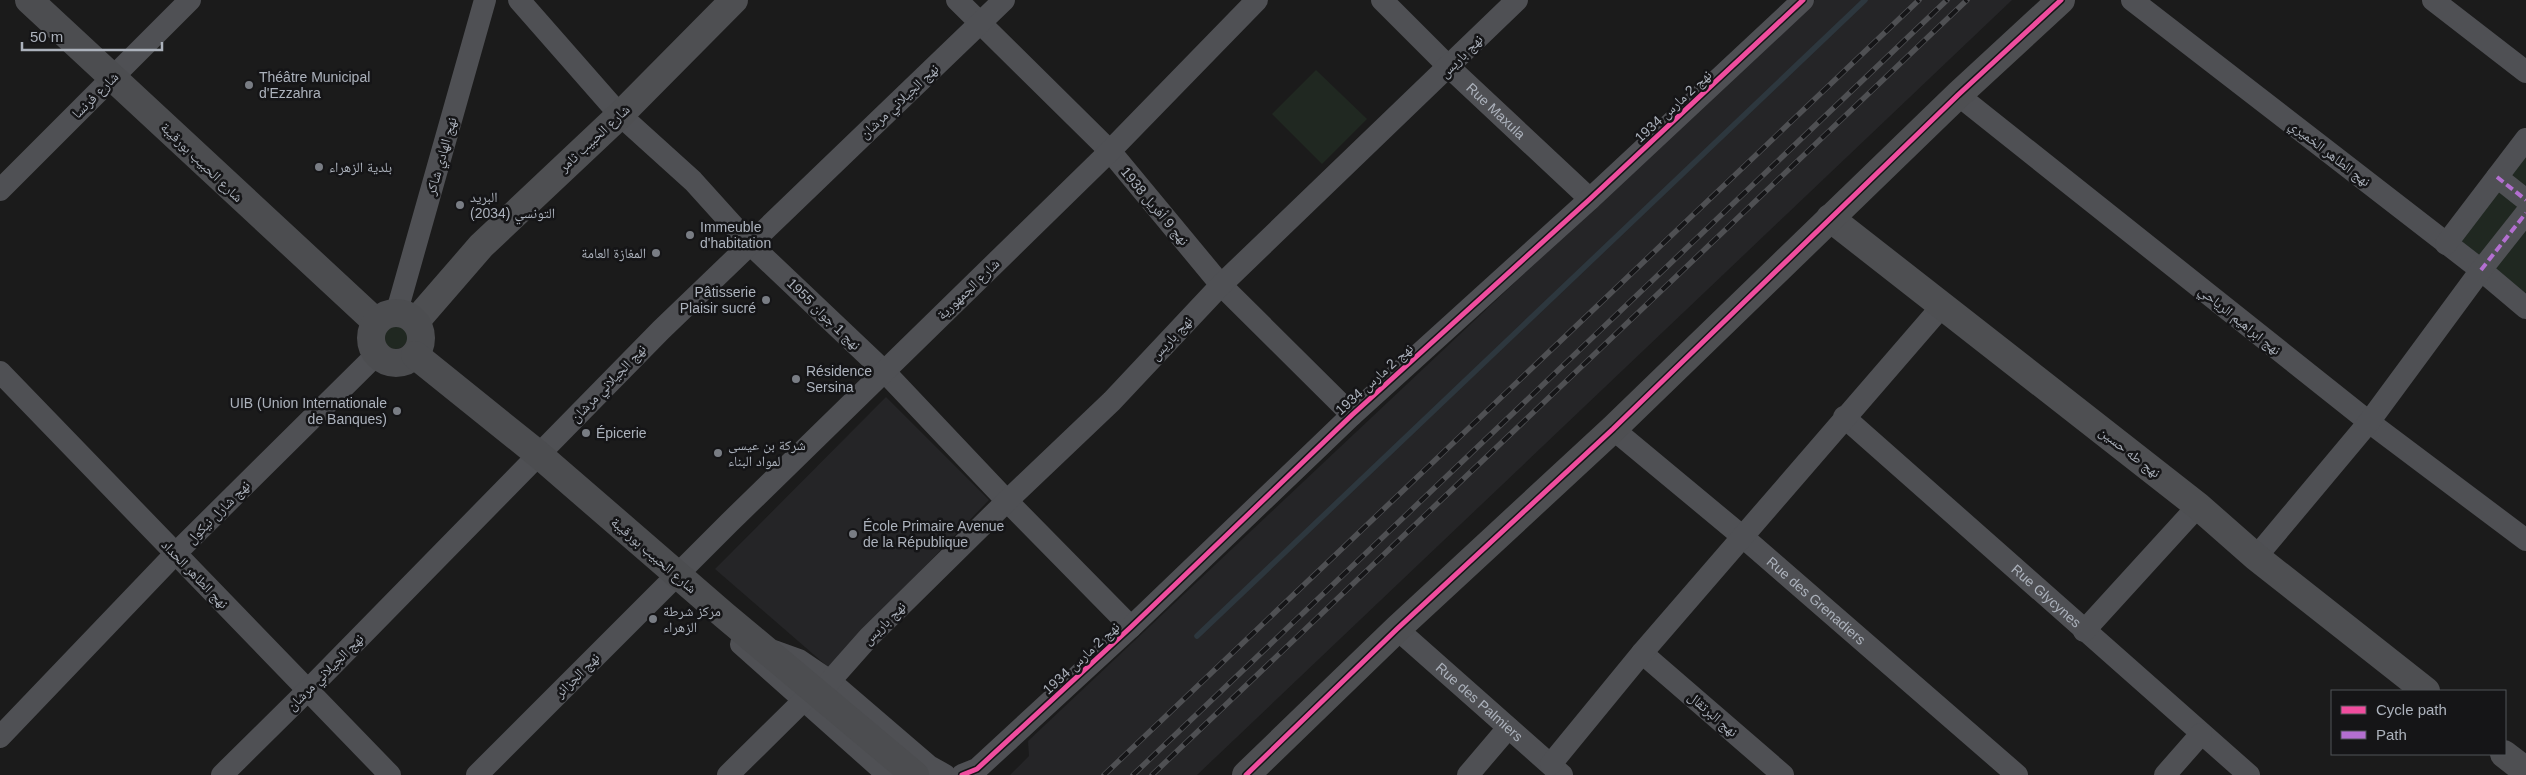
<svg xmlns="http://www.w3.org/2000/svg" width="2526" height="775" font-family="Helvetica,'Noto Naskh Arabic',sans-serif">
<rect width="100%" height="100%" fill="#1b1b1b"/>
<!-- built -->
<g fill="#252527">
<polygon points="1815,0 2012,0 1197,775 1010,775 1029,756 1028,741"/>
<polygon points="886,397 989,500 828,667 715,569"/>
</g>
<!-- green -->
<g fill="#202821">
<polygon points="1316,70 1367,119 1322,164 1272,114"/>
<polygon points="2526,152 2526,292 2524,294 2457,242"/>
<circle cx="395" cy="336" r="13"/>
</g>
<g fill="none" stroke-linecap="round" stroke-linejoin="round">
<!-- stream -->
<polyline stroke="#2d373e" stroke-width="5.5" points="1197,636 1865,0"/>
<!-- street -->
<g stroke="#4f5054" stroke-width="22">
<polyline points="519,0 620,115 693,181 749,243 884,371 1007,501 1131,627"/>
<polyline points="957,0 1110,151 1221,285 1352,415"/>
<path id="s1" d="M 1382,0 L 1450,68 L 1590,199"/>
<polyline points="2132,0 2481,270 2526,308"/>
<polyline points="2433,0 2526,72"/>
<polyline points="1958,95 2369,422 2526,540"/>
<polyline points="2497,177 2526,200"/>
<polyline points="0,190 190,0"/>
<polyline points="2446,244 2526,139"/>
<polyline points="397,311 485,0"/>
<polyline points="0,372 390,775"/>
<path id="s2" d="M 1844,417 L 2249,775"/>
<path id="s3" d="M 1613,429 L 1743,537 L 2017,775"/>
<polyline points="2256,557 2369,422 2481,270 2526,213"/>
<path id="s4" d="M 1397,629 L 1562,775"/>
<polyline points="2084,631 2198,506"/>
<polyline points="741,644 888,775"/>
<polyline points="774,651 799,660 830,681 929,766 945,775"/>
<polyline points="1642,653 1783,775"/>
<polyline points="830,681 869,637 1007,501 1112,401 1221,285 1517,0"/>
<polyline points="0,737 175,554 377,354"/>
<polyline points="1551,764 1642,653 1943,305"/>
<polyline points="222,775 308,690 661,330 1004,0"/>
<polyline points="477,775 730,522 1110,151 1257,0"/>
<polyline points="728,775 803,701"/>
<polyline points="962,775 977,769 1131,627 1352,415 1590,199 1803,0"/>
<polyline points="1468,775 1508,728"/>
<polyline points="2165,775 2201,734"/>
</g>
<!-- secondary -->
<g stroke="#4e4f52" stroke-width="28">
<polyline points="1830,218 2198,506 2256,557 2426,691"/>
<polyline points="416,321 481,246 620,115 734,0"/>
<polyline points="2504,754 2526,771"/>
<polyline points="1246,775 1397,629 1613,429 1958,95 2061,0"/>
</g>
<!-- primary -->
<g stroke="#4c4d50" stroke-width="28">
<polyline points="29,0 376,322"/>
<circle cx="396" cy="338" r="25"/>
<polyline points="415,355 538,454 724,615 915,775"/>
</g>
<!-- rail casing -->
<g stroke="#4f5053" stroke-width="5.5">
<g id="rail">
<polyline points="1104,775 1919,0"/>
<polyline points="1133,775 1947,0"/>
<polyline points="1152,775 1967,0"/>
</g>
</g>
<!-- rail -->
<use href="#rail" stroke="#151517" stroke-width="4" stroke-dasharray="11" stroke-linecap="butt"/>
<!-- quiet -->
<g stroke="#b36fd0" stroke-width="4" stroke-dasharray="8 4" stroke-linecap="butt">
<polyline points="2497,177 2526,200"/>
<polyline points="2481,270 2526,213"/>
</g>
<!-- cycleway casing -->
<g stroke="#151517" stroke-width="8">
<g id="cycleway">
<polyline points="962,775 977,769 1131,627 1352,415 1590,199 1803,0"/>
<polyline points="1246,775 1397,629 1613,429 1958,95 2061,0"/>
</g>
</g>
<!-- cycleway -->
<use href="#cycleway" stroke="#ef4d9e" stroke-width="5"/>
</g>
<!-- markers -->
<g fill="#797d84" stroke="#151517" stroke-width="2">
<circle cx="249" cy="85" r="5"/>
<circle cx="319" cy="167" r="5"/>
<circle cx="460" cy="205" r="5"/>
<circle cx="690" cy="235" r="5"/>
<circle cx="656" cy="253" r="5"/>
<circle cx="766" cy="300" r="5"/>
<circle cx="796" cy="379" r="5"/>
<circle cx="397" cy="411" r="5"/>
<circle cx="586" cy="433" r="5"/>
<circle cx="718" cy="453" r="5"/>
<circle cx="853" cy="534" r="5"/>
<circle cx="653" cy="619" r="5"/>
</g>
<g text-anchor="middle" stroke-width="5" stroke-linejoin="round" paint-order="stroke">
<!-- street labels -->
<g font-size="14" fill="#acb2bc" stroke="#151517">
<text transform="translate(1461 56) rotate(-45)" y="5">نهج باريس</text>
<text transform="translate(95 95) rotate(-45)" y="5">شارع فرنسا</text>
<text transform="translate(899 101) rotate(-43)" y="5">نهج الجيلاني مرشان</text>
<text transform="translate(1673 106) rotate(-43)" y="5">نهج 2 مارس 1934</text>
<text dy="5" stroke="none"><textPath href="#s1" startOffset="159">Rue Maxula</textPath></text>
<text transform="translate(594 138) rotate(-43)" y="5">شارع الحبيب ثامر</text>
<text transform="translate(2330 153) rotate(38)" y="5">نهج الطاهر الخميري</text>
<text transform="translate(441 156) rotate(-74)" y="5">نهج الهادي شاكر</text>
<text transform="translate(202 162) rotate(44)" y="5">شارع الحبيب بورقيبة</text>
<text transform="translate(1155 206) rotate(50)" y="5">نهج 9 أفريل 1938</text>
<text transform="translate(968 289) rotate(-44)" y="5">شارع الجمهورية</text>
<text transform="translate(824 314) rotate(44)" y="5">نهج 1 جوان 1955</text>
<text transform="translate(2240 320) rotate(39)" y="5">نهج ابراهيم الرياحي</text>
<text transform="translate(1171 338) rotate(-47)" y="5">نهج باريس</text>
<text transform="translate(1374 379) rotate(-42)" y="5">نهج 2 مارس 1934</text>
<text transform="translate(608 383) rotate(-46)" y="5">نهج الجيلاني مرشان</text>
<text transform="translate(2130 452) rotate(38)" y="5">نهج طه حسين</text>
<text transform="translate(218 512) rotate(-45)" y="5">نهج شارل نيكول</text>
<text transform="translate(654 555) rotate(41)" y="5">شارع الحبيب بورقيبة</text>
<text transform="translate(195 574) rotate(46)" y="5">نهج الطاهر الحداد</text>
<text dy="5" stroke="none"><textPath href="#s2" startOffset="270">Rue Glycynes</textPath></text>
<text dy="5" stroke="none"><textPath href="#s3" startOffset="266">Rue des Grenadiers</textPath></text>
<text transform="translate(884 623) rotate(-45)" y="5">نهج باريس</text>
<text transform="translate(1081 658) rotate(-43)" y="5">نهج 2 مارس 1934</text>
<text transform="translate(325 672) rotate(-45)" y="5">نهج الجيلاني مرشان</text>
<text transform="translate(577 675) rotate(-45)" y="5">نهج الجزائر</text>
<text dy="5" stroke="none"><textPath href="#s4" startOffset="110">Rue des Palmiers</textPath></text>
<text transform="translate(1713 714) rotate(41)" y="5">نهج البرتقال</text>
</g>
<!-- poi labels -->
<g font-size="14" fill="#acb2bc" stroke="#151517" text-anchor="start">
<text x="259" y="82">Théâtre Municipal<tspan x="259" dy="16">d'Ezzahra</tspan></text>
<text x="329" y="172">بلدية الزهراء</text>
<text x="470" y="202">البريد<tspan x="470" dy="16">التونسي (2034)</tspan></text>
<text x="700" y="232">Immeuble<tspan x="700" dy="16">d'habitation</tspan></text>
<text x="646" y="258" text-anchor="end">المغازة العامة</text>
<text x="756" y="297" text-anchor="end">Pâtisserie<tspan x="756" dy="16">Plaisir sucré</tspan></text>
<text x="806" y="376">Résidence<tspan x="806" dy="16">Sersina</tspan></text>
<text x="387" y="408" text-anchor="end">UIB (Union Internationale<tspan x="387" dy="16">de Banques)</tspan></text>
<text x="596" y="438">Épicerie</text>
<text x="728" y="450">شركة بن عيسى<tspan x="728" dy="16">لمواد البناء</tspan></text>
<text x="863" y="531">École Primaire Avenue<tspan x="863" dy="16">de la République</tspan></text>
<text x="663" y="616">مركز شرطة<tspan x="663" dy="16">الزهراء</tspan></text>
</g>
</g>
<!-- legend -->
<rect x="2331" y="690" width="175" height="65" fill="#151517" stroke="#515459"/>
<rect x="2341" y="706" width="25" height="8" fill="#ef4d9e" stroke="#515459"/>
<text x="2376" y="715" font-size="15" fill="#acb2bc">Cycle path</text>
<rect x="2341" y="731" width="25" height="8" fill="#b36fd0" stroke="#515459"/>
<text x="2376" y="740" font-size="15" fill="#acb2bc">Path</text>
<!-- scale -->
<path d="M22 42v8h140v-8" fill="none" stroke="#acb2bc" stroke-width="2.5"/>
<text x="30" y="42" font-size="15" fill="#acb2bc" stroke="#151517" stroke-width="4" paint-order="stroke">50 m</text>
</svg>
